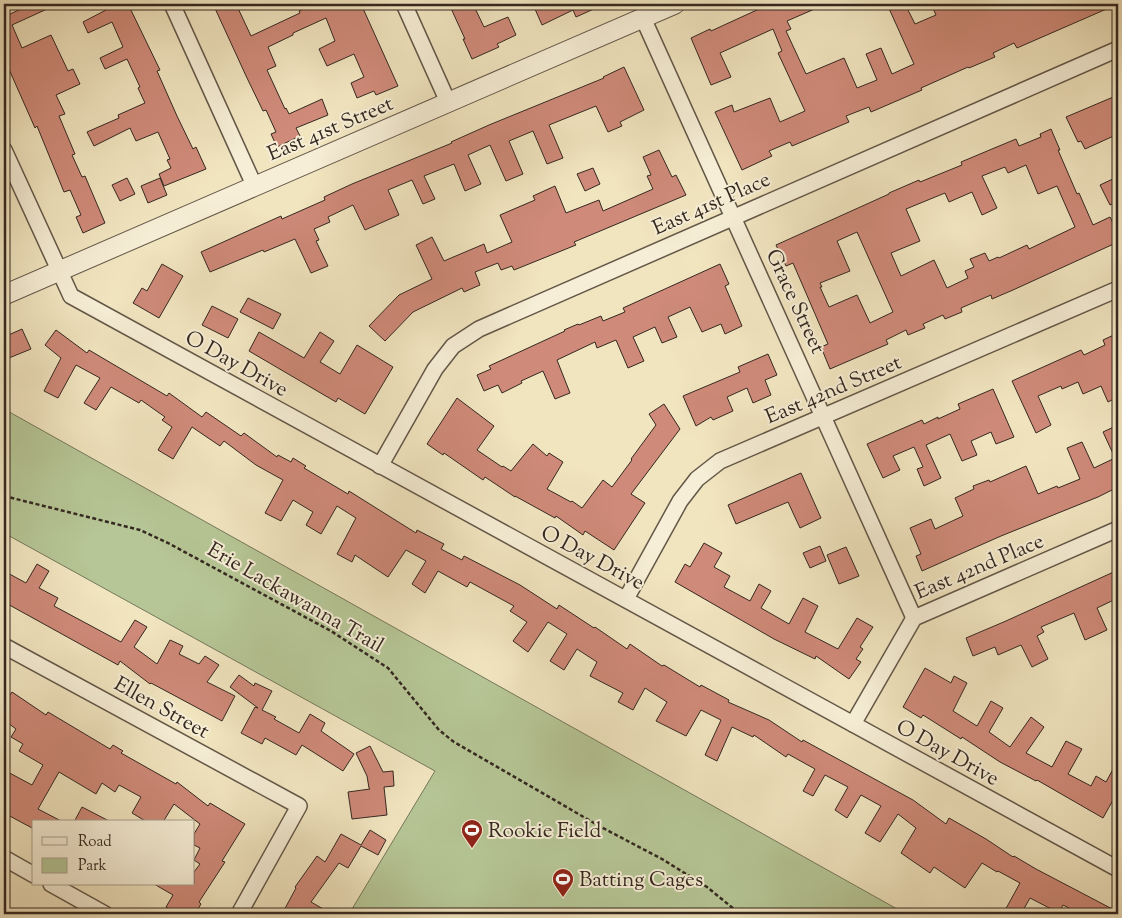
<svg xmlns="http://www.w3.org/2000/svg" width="1122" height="918" font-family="'Sorts Mill Goudy',serif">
<rect width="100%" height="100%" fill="#f1e5c0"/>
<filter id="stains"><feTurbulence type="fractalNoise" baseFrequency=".004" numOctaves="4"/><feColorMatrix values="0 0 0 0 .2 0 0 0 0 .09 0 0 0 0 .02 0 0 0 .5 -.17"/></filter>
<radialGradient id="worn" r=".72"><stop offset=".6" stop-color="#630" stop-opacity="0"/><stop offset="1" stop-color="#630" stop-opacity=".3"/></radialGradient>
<!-- green -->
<polygon fill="#b6c696" stroke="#75775b" points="4,409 906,914 349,914 435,771 4,533"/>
<!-- building -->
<g fill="#cf8a79" stroke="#342820" fill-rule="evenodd">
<polygon points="19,4 58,4 12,25 22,48 51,35 68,71 73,69 80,84 56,95 65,114 59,116 75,154 72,155 82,177 85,176 105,223 83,233 76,217 81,215 70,190 64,192 37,126 35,128 4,58 4,6 8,15 21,9"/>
<polygon points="103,4 128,4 160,70 157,71 177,116 193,149 196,147 206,169 164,186 159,174 171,168 167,160 170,159 158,132 136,141 130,128 94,146 87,132 119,118 118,115 145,103 138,88 140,87 127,59 105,69 100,58 123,47 112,22 88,33 83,22 106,10"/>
<polygon points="213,4 236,4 251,36 300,13 299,11 314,4 361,4 398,86 376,95 374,91 357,98 351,83 364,77 354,54 327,66 319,49 335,41 326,18 293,33 293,35 268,47 276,66 267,70 285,109 286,108 289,114 322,99 328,115 296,128 300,136 277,147 271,134 276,132 266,110 263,111 247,78"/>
<polygon points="449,4 473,4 484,27 508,17 516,35 497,44 499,47 472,59 463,39 465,39"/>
<polygon points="547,4 605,4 576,17 573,10 542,25 535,9"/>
<polygon points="770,4 826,4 787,21 791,29 786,31 806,74 844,58 857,88 877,80 866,54 881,48 892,74 914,64 887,4 905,4 915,24 936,15 931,4 1118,4 1017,48 1014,43 993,53 995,57 969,68 968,67 921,88 922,90 871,112 869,107 846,116 849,122 792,146 790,142 769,151 772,156 742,170 715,112 732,105 734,112 770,98 780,122 805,111 778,53 782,51 773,29 720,53 731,77 711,85 691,38 710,29 711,31"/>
<polygon points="624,67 644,110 620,122 622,126 608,132 596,106 549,125 563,158 547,164 533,131 509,141 523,174 506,181 490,145 468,155 481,184 465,191 454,164 424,176 435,199 423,204 412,180 388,190 399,215 383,222 365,230 353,205 328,217 330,222 314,229 319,240 316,241 328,266 311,273 295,239 264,252 263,250 210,272 201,252 281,216 282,219 325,200 324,197 352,184 452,143 451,142 489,125 604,78 603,77"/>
<polygon points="1118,95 1118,134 1085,149 1081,141 1078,142 1066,117"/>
<path d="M 1051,129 L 1060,150 L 1058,150 L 1077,194 L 1079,193 L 1093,225 L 1110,217 L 1118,233 L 1118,242 L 1013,290 L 992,299 L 991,295 L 961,308 L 962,312 L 945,319 L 943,315 L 923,324 L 925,328 L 908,335 L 906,330 L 886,340 L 888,344 L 830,369 L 821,347 L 828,344 L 793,263 L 786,266 L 776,245 L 889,194 L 889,193 L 919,180 L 920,182 L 962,165 L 961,162 L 992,149 L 1016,139 L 1019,146 L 1041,137 L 1040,134 ZM 1026,165 L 1038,194 L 1057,186 L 1075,227 L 1029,249 L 1027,245 L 999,258 L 998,257 L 989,261 L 985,253 L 970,259 L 974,267 L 965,271 L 968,278 L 947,288 L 934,260 L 901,276 L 891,253 L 920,241 L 906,209 L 945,193 L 949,202 L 972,192 L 982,215 L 997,208 L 982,176 L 1005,167 L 1008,173 ZM 857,232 L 893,312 L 870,323 L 857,295 L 829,307 L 820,287 L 822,287 L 820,283 L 850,271 L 837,241 Z"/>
<polygon points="659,150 672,177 676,175 686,195 574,242 576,245 514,270 512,266 501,270 498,263 475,272 480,285 464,292 462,288 413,312 385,341 369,326 399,295 432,279 416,245 432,237 444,261 484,244 487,253 512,242 500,215 535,200 533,196 555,186 566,213 599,200 603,211 653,189 647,176 651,175 643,157"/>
<polygon points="593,168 600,184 585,191 577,174"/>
<polygon points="127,178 135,194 120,201 112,185"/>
<polygon points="160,178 167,195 148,203 141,186"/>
<polygon points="1115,178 1118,185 1118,201 1110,205 1100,185"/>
<polygon points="162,264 183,276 159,318 133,303 142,288 147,291"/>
<polygon points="720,264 729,284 725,286 742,326 725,334 721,324 702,332 690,307 668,317 677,337 662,343 655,327 633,337 644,361 628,368 616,340 597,348 595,342 557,360 570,393 555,399 543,371 521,381 522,383 502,393 498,385 484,391 477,375 491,369 489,366 565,331 564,330 578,324 579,325 601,316 603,321 625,312 623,308"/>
<polygon points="248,298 281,314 273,329 240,312"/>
<polygon points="212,306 238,319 228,338 202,325"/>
<polygon points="22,329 31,349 4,360 4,337"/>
<polygon points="56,330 87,353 89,350 167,396 169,393 202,417 206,412 241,436 244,433 277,457 278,455 291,462 293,458 306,466 304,468 348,494 349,491 416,533 417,530 444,544 441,549 462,560 464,556 520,585 557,609 559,605 594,628 595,627 627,649 630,644 662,666 664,665 700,687 701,685 729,700 728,702 769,720 802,742 803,740 913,800 946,824 949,818 986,839 1013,857 1014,856 1036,869 1118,912 1118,914 1081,914 1063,905 1059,913 1030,898 1021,914 1003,914 1020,883 998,871 997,872 982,863 965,888 934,867 930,873 901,853 916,828 898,814 880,842 865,833 881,806 861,795 847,818 835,810 848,787 825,775 813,796 803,791 815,769 788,754 786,757 754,735 753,737 732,727 717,761 705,755 721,720 701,710 686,736 656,721 667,702 645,688 633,710 618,702 623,693 590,676 597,662 577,649 564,670 550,661 567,634 548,622 528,652 513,641 527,622 510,611 514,606 470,582 467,587 438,571 425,593 412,584 426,561 406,550 388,577 355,555 352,562 337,554 356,518 337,506 321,534 306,525 313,512 293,500 281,521 265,513 283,480 256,465 224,441 220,446 192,427 173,459 158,450 172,427 162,420 165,417 141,400 139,403 111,387 96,410 84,403 100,378 76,365 58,398 44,391 61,358 45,345"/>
<polygon points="259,332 304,358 320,332 334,341 320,362 340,374 357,345 393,367 365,414 338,398 336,402 249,351"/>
<polygon points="1118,333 1118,362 1113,365 1118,376 1118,397 1108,402 1101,386 1083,394 1078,382 1062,389 1061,386 1038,396 1051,425 1036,433 1012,381 1081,350 1084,355 1105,345 1103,340"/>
<polygon points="768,354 777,375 765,380 771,395 753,403 747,388 727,397 733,411 713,420 711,417 696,426 683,396 740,372 738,367"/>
<polygon points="993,389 1014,437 996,444 991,432 971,441 977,455 962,461 950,434 926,445 941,478 924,486 917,469 923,467 914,447 893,456 900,470 883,478 867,444 922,420 924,424 938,417 938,419 960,409 958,404"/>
<polygon points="457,398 494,426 477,450 502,467 503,466 511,471 533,444 547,456 549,453 563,462 547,489 571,502 572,501 582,508 603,480 612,487 632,460 631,459 656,425 649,414 664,404 680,429 631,494 645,503 614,550 585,531 583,535 556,516 555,518 515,496 515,497 485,477 483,480 444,453 443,455 427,444"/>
<polygon points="1118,425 1118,487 1098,497 1001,536 922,571 916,556 921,554 910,528 931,519 935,529 963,516 955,498 974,489 973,486 989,480 990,482 1026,466 1038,494 1057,486 1058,488 1080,479 1067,448 1082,442 1094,468 1115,458 1103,432"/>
<polygon points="801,473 821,518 800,528 788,502 736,524 728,505"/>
<polygon points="704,543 722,553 714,567 730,576 724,587 750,601 759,584 771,591 761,608 789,624 803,598 818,606 805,632 838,649 857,618 873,627 860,647 863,649 856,659 861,662 849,679 816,656 815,659 774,639 675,582 685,564 690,567"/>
<polygon points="820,546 826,561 810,568 803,553"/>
<polygon points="846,547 859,576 839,584 827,555"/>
<polygon points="37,564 49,571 39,588 58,598 54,606 121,642 135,620 147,627 134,647 157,664 170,640 183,646 179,654 199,664 205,656 219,665 207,682 235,696 222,721 151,683 150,684 120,661 118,665 4,602 4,571 26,583"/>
<polygon points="1118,570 1118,598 1097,608 1107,630 1085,640 1074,613 1041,627 1044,632 1037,636 1048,659 1032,667 1021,645 998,655 995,647 973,656 966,638 1006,621"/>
<polygon points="925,668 951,683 954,676 967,683 953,711 977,726 991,701 1003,708 989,732 1010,747 1031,717 1044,727 1026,753 1052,767 1066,741 1082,749 1068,774 1091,786 1096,776 1106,782 1118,760 1118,791 1103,818 1037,780 1036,781 1000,762 962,737 961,739 923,715 921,718 903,707"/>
<polygon points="239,675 254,686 255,683 272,691 262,710 276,717 274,719 299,733 310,714 325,723 321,731 354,754 343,771 302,745 296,755 265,738 262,744 241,733 255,707 258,708 230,687"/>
<polygon points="4,690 10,695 12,692 46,715 48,712 110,749 113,745 123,751 121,753 176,784 177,782 208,806 210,803 245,824 222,861 225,862 199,902 201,904 195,914 179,914 166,907 173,895 154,884 194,884 194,872 200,864 194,860 200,848 194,845 194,834 200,824 174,804 163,822 147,822 132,813 141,797 119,785 115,792 102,783 96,794 59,772 38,809 63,822 34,822 34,829 4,813 4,770 32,785 43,765 19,751 23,744 11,737 16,729 4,720"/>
<polygon points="370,746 383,772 393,771 394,786 384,787 387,815 352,819 348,792 370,789 369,788 367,776 356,753"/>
<polygon points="82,807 111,822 74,822"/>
<polygon points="370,830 386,840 378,855 361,846 348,868 339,863 311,902 332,914 282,914 296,888 295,887 317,856 325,862 341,834 361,845"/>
</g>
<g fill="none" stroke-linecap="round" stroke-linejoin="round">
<!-- minor casing -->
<g stroke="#635748" stroke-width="18">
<g id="minor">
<polyline points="172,4 254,185"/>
<polyline points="404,4 448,102"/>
<polyline points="643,18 914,618"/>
<polyline points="4,150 71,296 1118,869"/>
<polyline points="380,466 435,369 453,346 479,329 1118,49"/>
<polyline points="626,599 680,501 697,479 720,461 1118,289"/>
<polyline points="4,646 299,806 239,914"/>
<polyline points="853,724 914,618 1118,529"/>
<polyline points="4,858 34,875"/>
<polyline points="51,884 105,914"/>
</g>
</g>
<!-- tertiary casing -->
<g stroke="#635748" stroke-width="21">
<polyline id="tertiary" points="4,295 675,4"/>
</g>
<!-- path -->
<polyline stroke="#342820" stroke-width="2.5" stroke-dasharray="4 2.5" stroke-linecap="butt" points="4,496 140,530 168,543 331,631 388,668 439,730 454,742 601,827 662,859 707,887 740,914"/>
<!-- minor -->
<use href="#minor" stroke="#f6eed6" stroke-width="15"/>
<!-- tertiary -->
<use href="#tertiary" stroke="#f6eed6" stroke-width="19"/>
</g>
<!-- icons -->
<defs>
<g id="stadium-pin" transform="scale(1.125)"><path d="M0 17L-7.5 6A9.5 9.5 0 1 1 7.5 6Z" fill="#8f2418" stroke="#f6eed6"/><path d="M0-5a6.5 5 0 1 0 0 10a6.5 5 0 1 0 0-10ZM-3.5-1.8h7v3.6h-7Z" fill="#fff"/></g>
</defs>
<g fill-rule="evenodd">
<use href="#stadium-pin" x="472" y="830"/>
<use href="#stadium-pin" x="563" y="879"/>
</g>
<g text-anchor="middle" stroke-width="4" stroke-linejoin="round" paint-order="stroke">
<!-- street labels -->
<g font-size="21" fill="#342820" stroke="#f6eed6">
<text transform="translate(330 128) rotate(-23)" y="7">East 41st Street</text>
<text transform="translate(711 203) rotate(-24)" y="7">East 41st Place</text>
<text transform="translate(796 301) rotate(65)" y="7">Grace Street</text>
<text transform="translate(237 363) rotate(29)" y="7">O Day Drive</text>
<text transform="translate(833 389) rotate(-23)" y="7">East 42nd Street</text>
<text transform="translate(593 557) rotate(28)" y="7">O Day Drive</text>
<text transform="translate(979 566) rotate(-23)" y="7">East 42nd Place</text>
<text transform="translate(296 597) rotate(30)" y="7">Erie Lackawanna Trail</text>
<text transform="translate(162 707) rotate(29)" y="7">Ellen Street</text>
<text transform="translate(948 752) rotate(29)" y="7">O Day Drive</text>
</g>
<!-- poi labels -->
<g font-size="21" fill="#342820" stroke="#f6eed6" text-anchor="start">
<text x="488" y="837">Rookie Field</text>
<text x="579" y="886">Batting Cages</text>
</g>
</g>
<!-- margin -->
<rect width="1122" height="918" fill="none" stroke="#f1e5c0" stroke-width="20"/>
<rect x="5" y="5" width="1112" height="908" fill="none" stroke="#342820" stroke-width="2.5"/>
<rect x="10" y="10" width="1102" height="898" fill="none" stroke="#342820"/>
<!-- legend -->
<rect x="32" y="820" width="162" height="65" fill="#f6eed6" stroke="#a89f8d"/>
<rect x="42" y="837" width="25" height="8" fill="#f6eed6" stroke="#a89f8d"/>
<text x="78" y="846" font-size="15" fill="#342820">Road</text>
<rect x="42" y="858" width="25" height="15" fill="#b6c696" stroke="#a89f8d"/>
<text x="78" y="870" font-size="15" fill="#342820">Park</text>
<rect width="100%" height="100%" filter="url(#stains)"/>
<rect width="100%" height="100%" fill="url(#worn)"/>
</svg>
